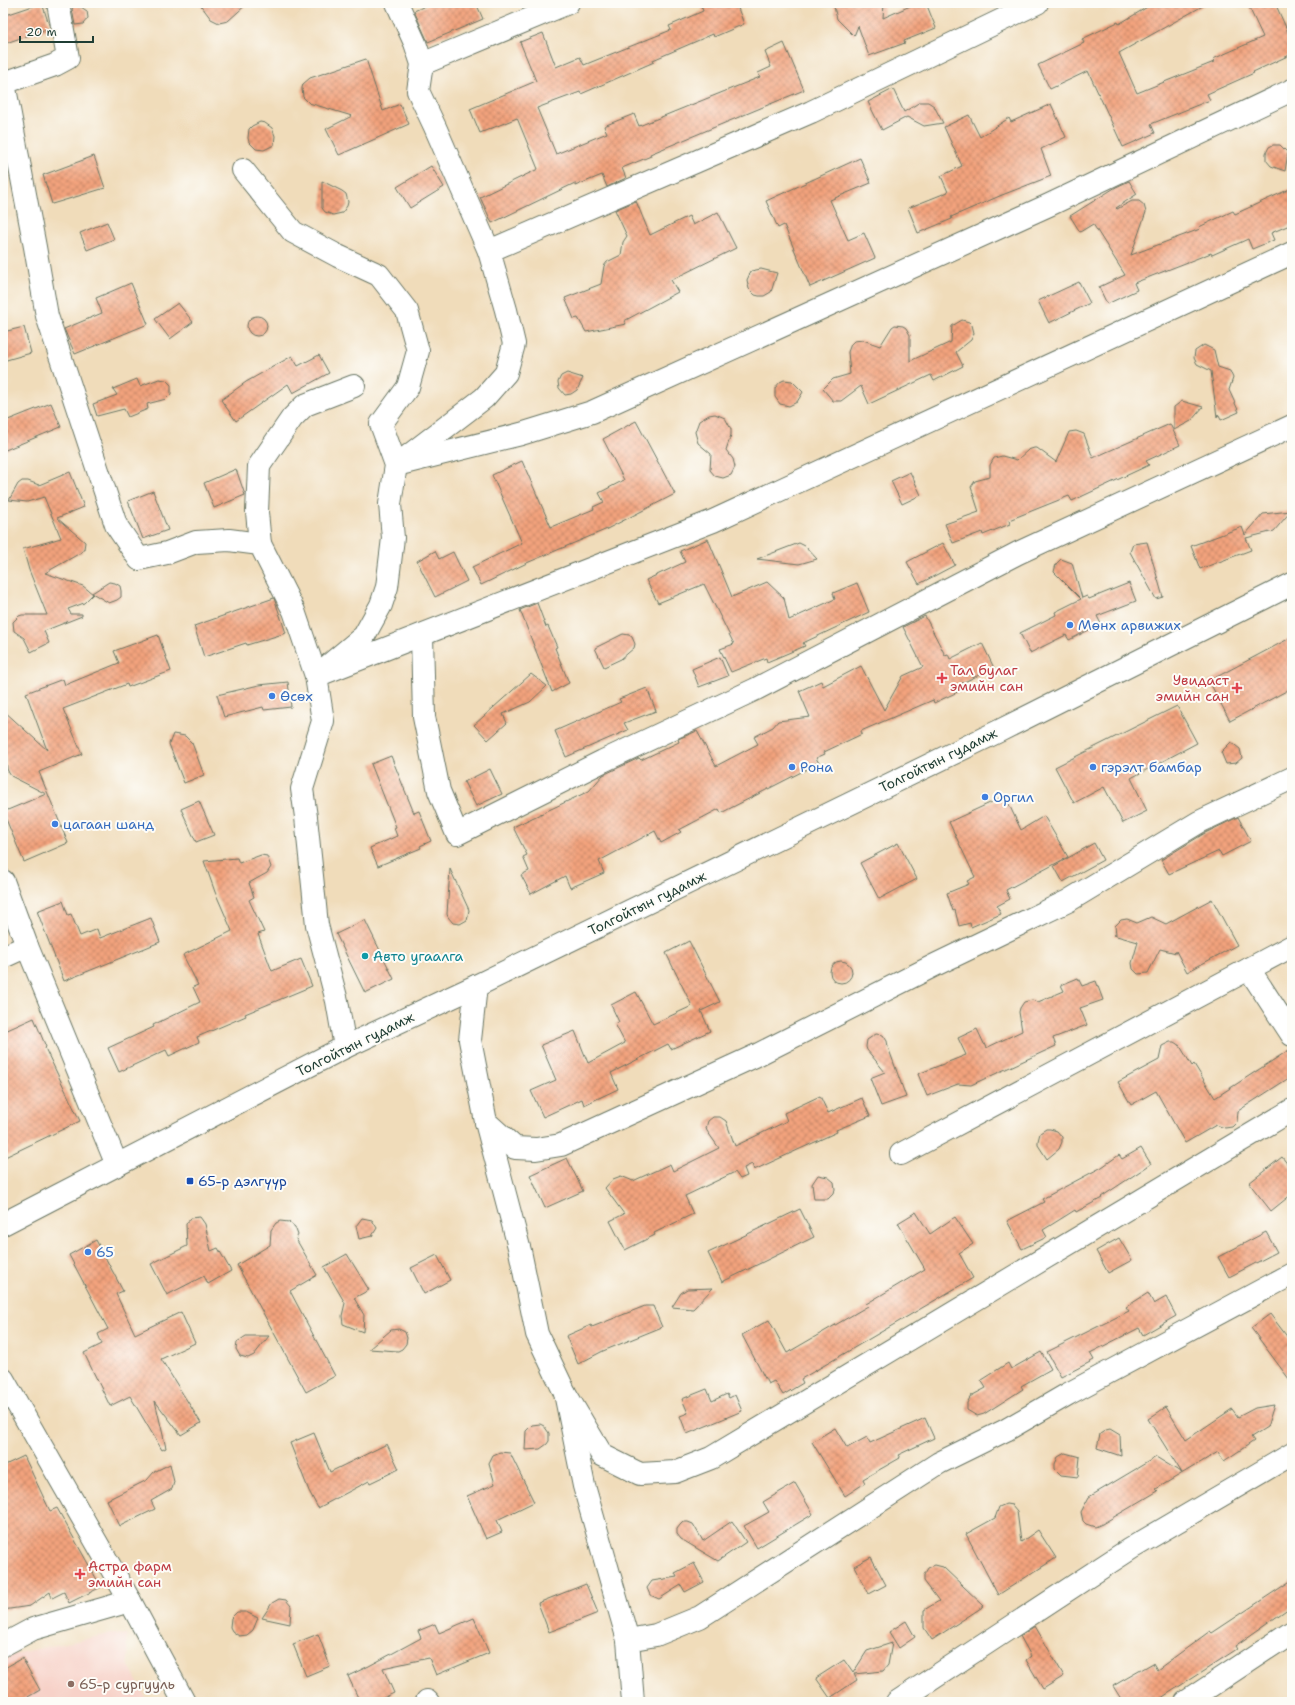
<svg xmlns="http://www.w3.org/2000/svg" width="1295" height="1705" font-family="'Shantell Sans',sans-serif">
<defs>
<pattern id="building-cross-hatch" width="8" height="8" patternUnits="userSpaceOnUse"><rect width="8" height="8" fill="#f3a37d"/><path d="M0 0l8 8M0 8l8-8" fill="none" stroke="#c48667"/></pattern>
</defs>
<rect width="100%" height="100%" fill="#fdfcf7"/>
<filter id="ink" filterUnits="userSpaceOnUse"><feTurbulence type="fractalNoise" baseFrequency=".025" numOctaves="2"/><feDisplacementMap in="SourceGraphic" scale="8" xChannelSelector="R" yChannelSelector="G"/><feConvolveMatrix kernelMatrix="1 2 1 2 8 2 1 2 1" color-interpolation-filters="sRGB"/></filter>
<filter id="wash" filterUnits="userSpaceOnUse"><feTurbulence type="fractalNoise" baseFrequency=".012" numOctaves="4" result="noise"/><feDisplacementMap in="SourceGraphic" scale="16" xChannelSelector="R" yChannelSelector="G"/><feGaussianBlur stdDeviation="0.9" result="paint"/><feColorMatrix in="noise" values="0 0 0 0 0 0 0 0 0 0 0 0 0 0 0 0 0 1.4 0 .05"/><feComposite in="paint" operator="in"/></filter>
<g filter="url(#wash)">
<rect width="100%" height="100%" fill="#f0dcba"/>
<!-- built -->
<polygon fill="#f7d1c8" points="110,1634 126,1635 129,1666 148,1702 3,1702 3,1661 12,1655 27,1651"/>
<g id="blocks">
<!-- building -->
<g fill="url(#building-cross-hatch)">
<polygon points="42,3 50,28 3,44 3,16"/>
<polygon points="199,3 248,3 228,21 219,23 211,19"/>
<polygon points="432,3 476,3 483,19 428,42 414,11"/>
<polygon points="700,3 736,3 744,24 714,37 713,34 653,60 654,62 581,94 580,92 537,108 556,154 607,133 604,126 634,114 639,126 760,77 758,73 771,67 765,52 784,43 804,90 650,154 651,156 622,168 626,178 607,187 602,175 575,186 575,183 492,223 480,197 538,169 517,118 480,133 470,109 536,81 520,42 543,33 556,67 580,57 584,65 671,30 669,26 703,11"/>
<polygon points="833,3 884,3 883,18 917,3 926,3 936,28 904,41 905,43 869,56 858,26 854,36 837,19"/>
<polygon points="1154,3 1208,3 1119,53 1137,93 1214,62 1213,59 1263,37 1247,3 1275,3 1292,41 1292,54 1253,72 1254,73 1207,94 1210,100 1151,124 1155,133 1123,147 1088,71 1050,89 1038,65 1084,43 1082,39 1118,22 1119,24"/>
<polygon points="74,6 81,7 87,11 88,18 83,24 75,25 72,9"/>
<polygon points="366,59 383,111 400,104 409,124 339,155 326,129 352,116 309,103 303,97 302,88 303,84 310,78"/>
<polygon points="893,89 904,112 920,102 928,102 934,106 943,123 924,126 907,117 882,130 868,102"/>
<polygon points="1051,104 1066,137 1041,149 1051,176 1002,195 951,217 952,219 918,233 908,208 948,192 941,176 962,166 944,127 969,115 980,137 1009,118 1011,122"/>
<polygon points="260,122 265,123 272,128 275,136 274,145 264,150 256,149 249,142 248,138 249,129 252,126"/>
<polygon points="1273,145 1280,145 1288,153 1285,171 1271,166 1266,160 1266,153 1269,147"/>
<polygon points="94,156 105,188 52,204 43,175"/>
<polygon points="860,158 871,183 830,200 848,240 864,233 875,258 810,287 784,225 778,228 766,201"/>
<polygon points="431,166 444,187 410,208 397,187"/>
<polygon points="322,181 342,191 346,194 348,202 347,206 342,213 333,215 325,212 322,208"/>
<polygon points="1129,181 1137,194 1116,208 1117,209 1132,201 1139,201 1144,205 1146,212 1131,255 1200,229 1199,227 1233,211 1235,214 1292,188 1292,224 1271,233 1274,240 1252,249 1248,239 1212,255 1211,253 1134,283 1137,290 1107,304 1099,287 1125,275 1093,224 1080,232 1070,216 1116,187"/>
<polygon points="636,201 650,235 689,216 693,225 718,212 736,248 671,280 678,292 624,321 626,324 586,332 578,318 574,319 565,298 601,284 604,266 607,262 621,255 623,242 627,236 615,210"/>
<polygon points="107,222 114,239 87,250 80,233"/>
<polygon points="761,269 777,273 771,292 764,296 759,296 755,295 749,289 747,280 751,271"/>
<polygon points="1079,282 1090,303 1049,323 1038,301"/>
<polygon points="131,283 148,324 75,354 64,329 102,313 96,298"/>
<polygon points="178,303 193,322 170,339 155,319"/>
<circle cx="257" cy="326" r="10"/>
<polygon points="962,320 969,322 972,325 974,333 971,340 956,352 963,366 934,381 931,375 869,404 861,386 841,401 833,401 823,389 833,379 850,374 848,352 851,344 854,341 863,340 880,346 892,327 895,325 903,326 906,328 910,335 910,361 951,342 952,326"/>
<polygon points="24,327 31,353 3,361 3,332"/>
<polygon points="1204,345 1214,350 1218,367 1230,371 1233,378 1229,390 1239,412 1221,420 1218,414 1217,417 1211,371 1197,364 1194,358 1195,351"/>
<polygon points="319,355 329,373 293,393 288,384 236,421 221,400 246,382 292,356 298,366"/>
<polygon points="567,373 583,378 577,390 571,394 565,395 559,388 558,382 561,376"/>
<polygon points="137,379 140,386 159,379 166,380 171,385 171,394 166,399 147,404 148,409 128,417 124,409 97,416 93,404 117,395 113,389"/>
<polygon points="784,380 792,381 803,392 797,402 789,406 780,404 775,397 775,388 780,382"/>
<polygon points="1182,401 1203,407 1191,421 1174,430 1174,407"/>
<polygon points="51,403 61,427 3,451 3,422"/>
<polygon points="715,414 725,418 731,429 731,435 726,450 733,459 735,467 731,475 723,478 715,476 710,470 711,454 698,443 695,432 699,421 709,415"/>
<polygon points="636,421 675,494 605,530 529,562 481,585 472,567 522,543 492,475 522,461 551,527 594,509 593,507 604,502 599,493 624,480 603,439"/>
<polygon points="1170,424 1180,445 1146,461 1149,465 1072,501 1069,496 1009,520 1010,524 983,535 982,532 953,543 945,524 979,512 971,487 975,481 990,477 990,465 994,458 1002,456 1017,460 1028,450 1034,448 1037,448 1056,462 1069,432 1076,431 1084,434 1093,458"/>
<polygon points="236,469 245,495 214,508 204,483"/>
<polygon points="70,472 84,507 57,518 85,542 84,549 82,552 45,573 83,586 93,594 84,603 68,609 71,614 82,614 82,616 44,631 49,643 31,652 24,638 14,631 13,622 19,616 22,615 47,615 29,570 23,549 61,538 44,497 27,502 9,500 18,484 22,481 28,481 39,485"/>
<polygon points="910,472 921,495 902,504 891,481"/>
<polygon points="153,491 168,530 143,539 128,501"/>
<polygon points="1291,511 1274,531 1246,538 1251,550 1200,569 1191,546 1242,527 1245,535 1263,514"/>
<polygon points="708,539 732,597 767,582 784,598 789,620 835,599 833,593 857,583 869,612 803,643 805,646 767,662 766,658 731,672 720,649 734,644 704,584 658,603 646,580 685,562 680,551"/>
<polygon points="1147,542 1163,597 1156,599 1130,552 1133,544"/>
<polygon points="799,543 805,546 817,559 799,564 757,559"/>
<polygon points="943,543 955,565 919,584 907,562"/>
<polygon points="435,551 439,559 453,552 467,581 435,597 417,561"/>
<polygon points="1061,559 1072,563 1082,598 1087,596 1089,599 1129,583 1136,601 1097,616 1101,624 1069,640 1066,635 1030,653 1020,633 1056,615 1055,612 1081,599 1054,572 1056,564"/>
<polygon points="109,582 115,583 120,586 121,591 121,597 117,600 109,603 92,593"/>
<polygon points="274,598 286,633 247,645 246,643 204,657 194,626"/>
<polygon points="537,603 546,627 548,626 557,647 555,648 569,683 552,692 520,610"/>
<polygon points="925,616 945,655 948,654 950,659 982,643 994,668 962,683 964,689 934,703 933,700 861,731 862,734 824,752 825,754 816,758 819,763 721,813 719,809 679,830 681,832 661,843 655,831 599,861 604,873 570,888 565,876 531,894 521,875 529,871 523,857 527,855 513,827 589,791 603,775 639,758 641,760 679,742 678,739 697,731 716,766 758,744 754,737 773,727 778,721 810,717 799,691 821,681 823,686 861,666 884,710 903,676 923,667 903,627"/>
<polygon points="623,634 629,635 632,637 635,644 634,648 621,659 604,667 595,648"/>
<polygon points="158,635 171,671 128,687 127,684 63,709 82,754 39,772 68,843 24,862 3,812 46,794 11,776 9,773 7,769 3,727 3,710 47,750 26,693 63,679 65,685 119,663 114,651"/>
<polygon points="1292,637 1292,688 1230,721 1209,681"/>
<polygon points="720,657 728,676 699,687 692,669"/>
<polygon points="531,674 547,686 530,702 503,714 507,723 488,740 474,725"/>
<polygon points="288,682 291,707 264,710 263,707 224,717 217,695 259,685"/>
<polygon points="647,688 656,711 624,723 628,730 566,757 555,731 621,702 619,699"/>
<polygon points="1177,706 1197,743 1131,778 1147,811 1123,823 1104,787 1074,803 1055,767"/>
<polygon points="173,734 185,736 192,743 204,775 184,783 169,744"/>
<polygon points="1231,742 1240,749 1242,758 1236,763 1226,764 1221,752"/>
<polygon points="391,756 414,813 419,811 431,841 420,846 421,848 378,866 370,848 397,836 394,828 396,827 371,764"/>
<polygon points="490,769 502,794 476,806 464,782"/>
<polygon points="1005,796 1021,830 1044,816 1068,857 1006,890 1010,899 997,906 1001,914 971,927 970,923 959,926 955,910 953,911 947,893 969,884 967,881 975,877 949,822"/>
<polygon points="199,801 214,835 196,842 181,809"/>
<polygon points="1238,817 1251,841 1222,856 1219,851 1169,874 1161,860 1205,833"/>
<polygon points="898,843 917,879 879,899 860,863"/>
<polygon points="1094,843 1103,860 1063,882 1054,866"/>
<polygon points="261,855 267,856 271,867 267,873 249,883 254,897 249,900 264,932 258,934 272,971 301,959 312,986 245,1014 246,1016 197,1037 199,1042 169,1056 166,1050 119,1072 108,1048 154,1027 153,1025 200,1002 193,987 198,985 183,955 232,931 215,892 204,861 237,858 239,863"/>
<polygon points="450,869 469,910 467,920 460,924 453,923 448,917 447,914"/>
<polygon points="1212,899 1237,945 1187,972 1176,951 1176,953 1160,949 1148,973 1138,974 1133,969 1132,963 1138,942 1113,935 1116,934 1115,926 1121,920 1127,919 1137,923 1151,917 1166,924"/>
<polygon points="63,901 68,915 71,914 80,936 97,929 100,938 151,918 160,942 64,981 37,911"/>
<polygon points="365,920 394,979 365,993 336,934"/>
<polygon points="689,941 720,1002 701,1011 710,1031 671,1049 668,1044 611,1073 618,1089 584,1105 582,1099 543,1117 531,1091 556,1080 541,1045 575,1031 588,1063 625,1043 615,1024 619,1022 611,1005 636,992 653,1024 692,1006 666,953"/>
<circle cx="841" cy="972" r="11"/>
<polygon points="1078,978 1082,986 1096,981 1103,1000 1080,1008 1087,1025 1053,1038 1056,1046 971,1085 958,1084 927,1096 918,1074 966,1055 958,1038 977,1029 986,1048 1022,1031 1019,1012 1020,1008 1024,1002 1032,1000 1038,1002 1064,991 1061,985"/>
<polygon points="34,1018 46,1047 45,1048 80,1121 3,1158 3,1032"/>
<polygon points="876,1034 883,1035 887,1041 888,1047 906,1097 881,1106 870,1078 885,1072 867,1050 866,1047 867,1040"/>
<polygon points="1170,1042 1174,1042 1180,1046 1192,1066 1194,1064 1215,1098 1292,1048 1292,1076 1238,1111 1237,1122 1232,1127 1225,1128 1216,1125 1185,1143 1156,1091 1131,1105 1118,1082 1159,1060 1162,1046"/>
<polygon points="820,1096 828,1113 862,1098 870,1116 836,1130 837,1132 754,1170 752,1164 744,1168 747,1176 740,1179 735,1172 685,1196 693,1214 654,1233 655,1235 625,1250 610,1221 624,1214 605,1188 613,1179 621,1176 633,1181 670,1164 673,1171 719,1148 707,1131 706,1128 708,1121 713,1117 720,1117 726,1121 735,1146 787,1121 784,1113"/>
<polygon points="1046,1129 1050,1129 1057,1131 1062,1137 1062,1142 1059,1149 1047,1159 1038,1145 1038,1141 1040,1133"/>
<polygon points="1141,1148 1151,1164 1101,1197 1102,1198 1076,1212 1075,1210 1043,1230 1047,1237 1022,1249 1007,1221 1044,1202 1042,1199 1102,1167 1119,1155 1122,1159"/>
<polygon points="1282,1157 1292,1170 1292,1194 1271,1211 1249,1183"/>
<polygon points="567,1158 583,1191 545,1208 530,1175"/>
<polygon points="818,1175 828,1177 834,1182 835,1189 834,1193 828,1199 814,1199 812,1184"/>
<polygon points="800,1209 814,1237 722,1282 708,1253"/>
<polygon points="916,1212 930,1234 955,1217 973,1244 959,1253 973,1278 801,1379 803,1383 783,1395 774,1381 768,1384 742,1335 769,1320 787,1353 868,1306 866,1304 925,1269 898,1223"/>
<polygon points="200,1217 205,1224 211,1251 218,1248 231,1271 208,1284 204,1276 167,1295 151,1264 187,1246 186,1224 191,1218"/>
<polygon points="362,1218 372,1220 377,1228 372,1236 359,1239 356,1226"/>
<polygon points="280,1221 289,1222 295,1227 298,1235 296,1239 317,1275 290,1291 335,1376 306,1392 237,1265 270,1245 271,1230 276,1223"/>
<polygon points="1266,1232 1277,1252 1229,1277 1218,1257"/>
<polygon points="1119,1238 1132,1260 1108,1273 1096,1251"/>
<polygon points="96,1240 123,1291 116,1294 135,1334 181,1312 195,1343 161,1359 201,1423 181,1435 155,1401 166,1448 162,1450 130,1396 110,1406 84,1353 102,1344 98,1334 108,1329 69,1255"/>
<polygon points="347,1254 369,1290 354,1298 364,1315 363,1332 343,1324 342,1316 345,1303 324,1267"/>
<polygon points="437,1255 450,1280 424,1294 411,1268"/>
<polygon points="713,1288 693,1309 672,1307 681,1293 687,1289"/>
<polygon points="1148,1293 1154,1304 1166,1297 1176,1316 1143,1335 1139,1328 1090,1353 1094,1360 1061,1377 1047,1352 1129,1311 1126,1307"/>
<polygon points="645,1306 653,1306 662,1327 603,1351 578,1364 566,1336 591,1325 592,1327"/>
<polygon points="1270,1314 1292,1343 1292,1383 1251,1328"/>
<polygon points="399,1329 405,1332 407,1338 406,1344 402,1349 398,1351 369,1349 391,1330"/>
<polygon points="246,1336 269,1336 254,1355 248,1358 240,1356 236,1349 237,1342"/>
<polygon points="1041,1352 1051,1369 1021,1386 1023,1389 984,1414 977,1416 967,1410 967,1403 971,1396 986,1388 981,1380 1008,1363 1011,1369"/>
<polygon points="707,1389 712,1401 727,1394 729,1398 735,1395 742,1411 687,1434 680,1416 688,1413 682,1399"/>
<polygon points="1274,1405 1267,1427 1251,1437 1254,1441 1224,1461 1218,1452 1156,1489 1158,1491 1102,1524 1095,1527 1086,1524 1083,1521 1081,1512 1089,1497 1156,1457 1182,1473 1148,1419 1166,1407 1186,1440 1232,1409 1238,1417 1255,1408"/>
<polygon points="925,1418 934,1438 898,1455 900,1458 863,1479 865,1483 845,1496 812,1442 835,1428 847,1448 867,1437 870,1443"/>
<polygon points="540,1424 544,1426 549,1433 549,1441 547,1444 540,1449 525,1450 526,1431 532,1425"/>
<polygon points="1110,1429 1120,1435 1121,1456 1097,1448 1100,1434 1106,1430"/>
<polygon points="314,1433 330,1472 387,1444 399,1469 370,1483 369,1481 318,1508 309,1491 290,1443"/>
<polygon points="500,1452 510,1453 534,1502 497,1520 502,1532 486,1539 467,1496 495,1484 489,1463 493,1455"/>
<polygon points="1065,1453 1080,1457 1078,1477 1061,1475 1055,1469 1055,1464 1058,1457"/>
<polygon points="24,1456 50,1511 57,1508 101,1587 69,1603 64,1592 52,1598 50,1592 30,1606 3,1610 3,1466"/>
<polygon points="170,1464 174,1482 172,1489 151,1501 155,1509 120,1526 107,1500 147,1480 154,1472"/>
<polygon points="795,1483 813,1514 757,1548 744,1526 769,1512 763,1502"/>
<polygon points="1006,1504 1012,1505 1017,1511 1021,1542 1038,1530 1056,1558 998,1595 966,1534 995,1518 999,1507"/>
<polygon points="732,1521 746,1542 718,1561 681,1539 677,1534 677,1529 680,1525 683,1522 688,1522 693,1524 703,1541"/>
<polygon points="871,1557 886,1585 869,1594 854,1566"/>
<polygon points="694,1563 704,1582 685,1592 681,1585 659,1599 650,1595 647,1588 652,1581 677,1577 675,1573"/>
<polygon points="935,1565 943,1567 984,1606 932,1640 924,1628 924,1610 939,1601 924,1581 924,1575 928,1568"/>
<polygon points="1292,1580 1292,1606 1235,1646 1237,1649 1155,1702 1123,1702 1113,1686 1153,1663 1157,1670 1210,1631 1212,1633"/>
<polygon points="586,1584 598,1613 549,1632 538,1603"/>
<polygon points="279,1599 286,1600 291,1606 290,1624 262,1618 272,1603"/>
<polygon points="237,1612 246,1612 258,1618 253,1630 247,1635 239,1636 232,1631 230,1627 231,1618"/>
<polygon points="474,1618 489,1653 436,1675 429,1658 383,1668 394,1693 375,1702 360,1702 348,1676 369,1666 421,1638 418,1631 435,1624 439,1633"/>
<polygon points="906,1621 915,1637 899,1648 889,1632"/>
<polygon points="1035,1626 1064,1676 1043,1689 1026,1660 1031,1656 1020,1636"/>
<polygon points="318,1634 330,1666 306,1676 293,1644"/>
<polygon points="892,1643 888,1665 883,1671 854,1674 857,1680 830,1698 816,1678 844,1660 853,1673 867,1651"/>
<polygon points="22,1658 40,1690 19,1702 3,1702 3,1669"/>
</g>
</g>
</g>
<g filter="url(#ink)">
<use href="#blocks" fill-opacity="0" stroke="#687563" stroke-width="1"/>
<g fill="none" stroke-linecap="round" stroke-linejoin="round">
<!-- minor casing -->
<g stroke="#687563" stroke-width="24">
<g id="minor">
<polyline points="58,3 68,58 55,65 4,83 35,247 47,316 116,525 139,559 167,553 196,542 229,540 260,544 294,611 316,676 713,521 1292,253"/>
<polyline points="397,3 415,43 422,64 418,91 435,127 489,251 506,310 514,344 506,373 484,398 403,460"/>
<polyline points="422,64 568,3"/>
<polyline points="243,170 293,232 338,256 379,275 407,311 418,351 408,387 381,424 396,465 390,504 393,538 387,587 381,605 364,636 316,676 323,721 302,789 306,817 317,925 337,1001 345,1047"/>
<polyline points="489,251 811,112 1037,3"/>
<polyline points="396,465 521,434 592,412 1049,205 1292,90"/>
<polyline points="260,544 257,512 259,466 292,418 305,405 354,386"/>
<polyline points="422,635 424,717 439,791 457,834 603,761 756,689 1018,553 1292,426"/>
<polyline points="3,881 27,946 117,1165"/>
<polyline points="3,957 27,946"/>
<polyline points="1249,969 1292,1035"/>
<polyline points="476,986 470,1040 486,1122 520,1251 537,1334 565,1393 584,1486 628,1640 633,1702"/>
<polyline points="486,1122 515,1148 536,1149 561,1145 755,1056 937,964 1068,901 1199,822 1292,778"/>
<polyline points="901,1154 1292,946"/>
<polyline points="3,1379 130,1601 184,1702"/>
<polyline points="565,1393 602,1455 640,1474 675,1472 711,1458 1292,1110"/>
<polyline points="628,1640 656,1635 700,1617 939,1463 1006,1430 1068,1394 1292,1274"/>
<polyline points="3,1645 33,1629 130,1601"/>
<polyline points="427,1701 428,1702"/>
<polyline points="897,1702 1130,1549 1292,1454"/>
<polyline points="1186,1702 1292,1632"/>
</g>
</g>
<!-- secondary casing -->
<g stroke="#687563" stroke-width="24">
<polyline id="secondary" points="3,1224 345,1047 476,986 999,731 1292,584"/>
</g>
<!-- minor -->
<use href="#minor" stroke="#fff" stroke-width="22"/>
<!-- secondary -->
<use href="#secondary" stroke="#fff" stroke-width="22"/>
</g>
</g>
<!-- markers -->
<g fill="#3f7fe0" stroke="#fdfcf7" stroke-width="1.5">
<circle cx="1070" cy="625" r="4"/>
<circle cx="272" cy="696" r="4"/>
<circle cx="792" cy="767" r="4"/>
<circle cx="1093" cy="767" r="4"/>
<circle cx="985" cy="797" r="4"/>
<circle cx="55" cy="824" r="4"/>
<circle cx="88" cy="1252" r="4"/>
</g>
<g fill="#e0444e" stroke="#fdfcf7" stroke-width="1.5">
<path d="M940 672h4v4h4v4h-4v4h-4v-4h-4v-4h4z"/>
<path d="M1235 682h4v4h4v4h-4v4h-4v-4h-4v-4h4z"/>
<path d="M78 1568h4v4h4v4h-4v4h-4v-4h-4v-4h4z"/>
</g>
<circle fill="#0f9aa8" stroke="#fdfcf7" stroke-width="1.5" cx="365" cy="956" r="4"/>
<rect fill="#1a4fb4" stroke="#fdfcf7" stroke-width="1.5" x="186" y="1177" width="8" height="8" rx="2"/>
<circle fill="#8d6e63" stroke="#fdfcf7" stroke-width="1.5" cx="71" cy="1684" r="4"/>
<g text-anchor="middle" stroke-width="4" stroke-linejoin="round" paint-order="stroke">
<!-- shop labels -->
<g font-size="14" fill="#366cbe" stroke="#fdfcf7" text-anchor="start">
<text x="1078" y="630">Мөнх арвижих</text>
<text x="280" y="701">Өсөх</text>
<text x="800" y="772">Рона</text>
<text x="1101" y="772">гэрэлт бамбар</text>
<text x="993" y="802">Оргил</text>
<text x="63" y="829">цагаан шанд</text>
<text x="96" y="1257">65</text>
</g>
<!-- health labels -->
<g font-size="14" fill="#be3a42" stroke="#fdfcf7" text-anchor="start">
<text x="950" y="675">Тал булаг<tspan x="950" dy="16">эмийн сан</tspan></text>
<text x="1229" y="685" text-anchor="end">Увидаст<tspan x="1229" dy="16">эмийн сан</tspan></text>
<text x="88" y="1571">Астра фарм<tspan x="88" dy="16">эмийн сан</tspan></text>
</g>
<!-- street labels -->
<g font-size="14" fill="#1f3d34" stroke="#fdfcf7">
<text transform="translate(938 760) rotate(-26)" y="5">Толгойтын гудамж</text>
<text transform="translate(647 903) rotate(-26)" y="5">Толгойтын гудамж</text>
<text transform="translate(355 1044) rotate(-26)" y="5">Толгойтын гудамж</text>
</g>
<!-- culture labels -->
<g font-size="14" fill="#0d838f" stroke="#fdfcf7" text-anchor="start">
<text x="373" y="961">Авто угаалга</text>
</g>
<!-- transit labels -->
<g font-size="14" fill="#164399" stroke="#fdfcf7" text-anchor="start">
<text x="198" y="1186">65-р дэлгүүр</text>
</g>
<!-- education labels -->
<g font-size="14" fill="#785e54" stroke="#fdfcf7" text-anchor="start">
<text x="79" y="1689">65-р сургууль</text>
</g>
</g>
<!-- margin -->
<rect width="1295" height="1705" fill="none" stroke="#fdfcf7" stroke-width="16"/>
<!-- scale -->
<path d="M20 36v6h73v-6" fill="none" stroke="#1f3d34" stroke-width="2"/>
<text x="26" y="36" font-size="12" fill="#1f3d34" stroke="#fdfcf7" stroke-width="3" paint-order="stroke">20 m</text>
</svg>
